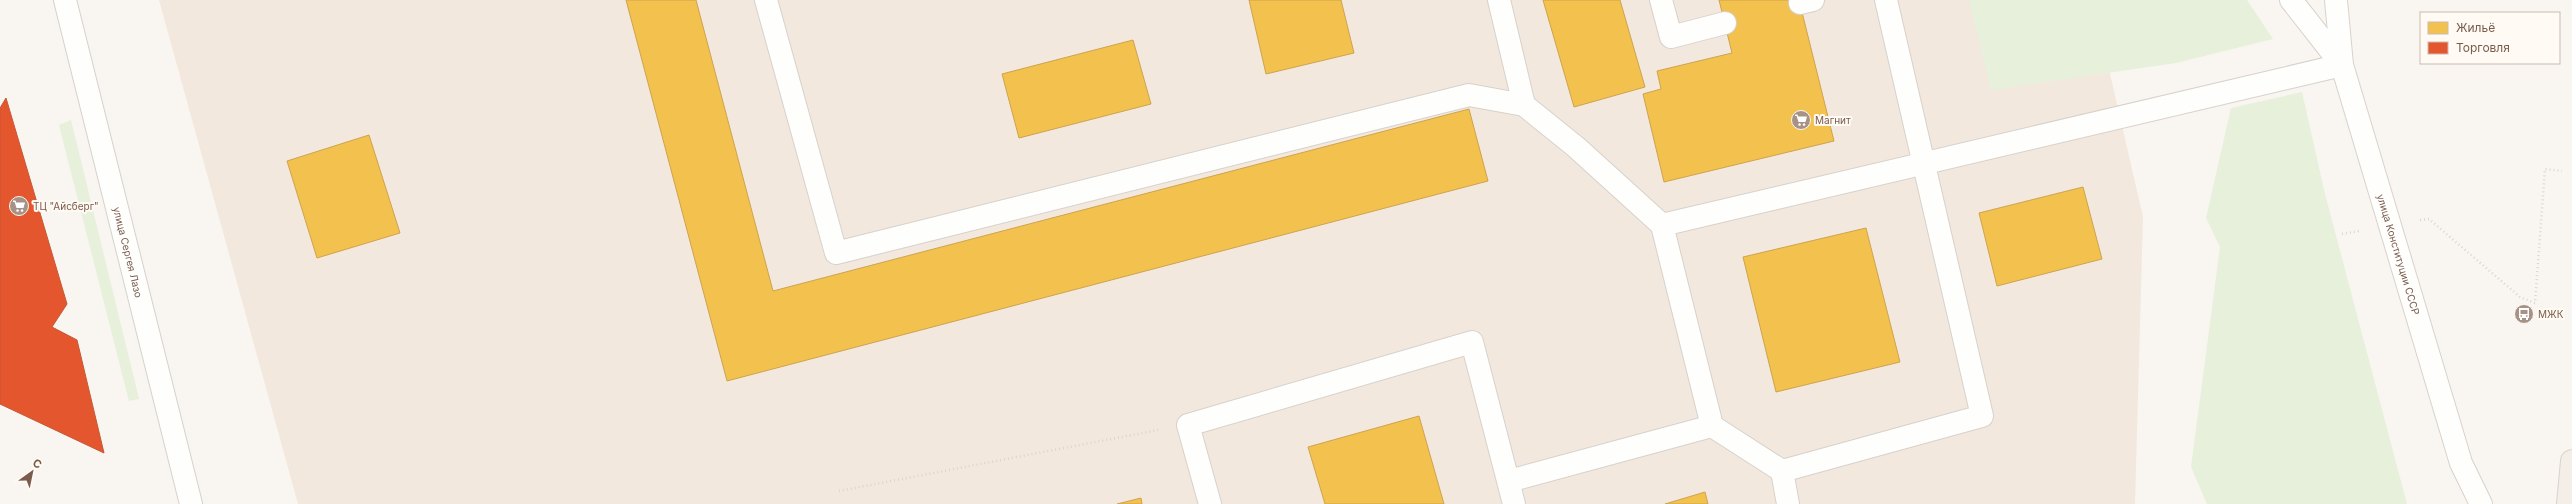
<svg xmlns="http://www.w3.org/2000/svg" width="2572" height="504" font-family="Inter,sans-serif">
<rect width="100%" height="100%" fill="#f9f5f0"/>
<!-- residential -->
<polygon fill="#f2e8de" points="159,0 2093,0 2143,217 2135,504 298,504"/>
<!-- green -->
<g fill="#e7f0db">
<polygon points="1969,0 2247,0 2273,39 2176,63 1991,90"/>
<polygon points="2302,92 2325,194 2407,504 2207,504 2191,467 2220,247 2206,218 2231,108"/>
<polygon points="71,120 139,399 129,401 59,125"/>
</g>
<!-- homes -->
<g fill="#f2c14e" stroke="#cea34e">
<polygon points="626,0 696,0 773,291 1469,109 1488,181 727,381"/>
<polygon points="1249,0 1341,0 1354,53 1266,74"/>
<polygon points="1543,0 1620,0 1645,87 1574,107"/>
<polygon points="1719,0 1799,0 1834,141 1664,182 1643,94 1661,89 1657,71 1732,53"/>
<polygon points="1133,40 1151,104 1019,138 1002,74"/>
<polygon points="369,135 400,233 317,258 287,161"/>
<polygon points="2083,187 2102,259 1997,286 1979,213"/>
<polygon points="1866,228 1900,362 1776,392 1743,257"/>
<polygon points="1419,416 1444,504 1325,504 1308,447"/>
<polygon points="1705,492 1708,504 1665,504"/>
<polygon points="1141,498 1142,504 1117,504"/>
</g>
<!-- shops -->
<polygon fill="#e4572e" stroke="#c45837" points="6,98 67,304 52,327 77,340 104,453 0,404 0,108"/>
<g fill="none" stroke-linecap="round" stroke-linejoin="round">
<!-- lane casing -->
<g stroke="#d7d1cb" stroke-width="24">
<g id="lane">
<polyline points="766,0 836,253 1469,95 1524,105 1576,147 1662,225"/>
<polyline points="1499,0 1524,105"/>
<polyline points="1661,0 1671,37 1725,23"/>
<polyline points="1800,3 1813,0"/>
<polyline points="1712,426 1782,471 1982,416 1886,0"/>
<polyline points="1782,471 1788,504"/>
<polyline points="1509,481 1712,426 1662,225 2342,65"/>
<polyline points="1210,504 1188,425 1472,342 1514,504"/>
</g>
</g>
<!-- street casing -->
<g stroke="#d7d1cb" stroke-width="24">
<g id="street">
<path id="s1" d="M 65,0 L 191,504"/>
<polyline points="2291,0 2342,65"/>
</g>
</g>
<!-- secondary casing -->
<g stroke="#d9d2cb" stroke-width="24">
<g id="secondary">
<path id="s2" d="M 2336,0 L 2342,65 L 2461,463 L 2481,504"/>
</g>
</g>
<!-- primary casing -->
<g stroke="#dad1cc" stroke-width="24">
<polyline id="primary" points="2568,504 2572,461"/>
</g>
<!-- path -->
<g stroke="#dcd5d0" stroke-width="2.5" stroke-dasharray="1 3" stroke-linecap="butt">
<polyline points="2420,220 2429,219 2520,297 2535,303 2545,169 2562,171"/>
<polyline points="2342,234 2359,231"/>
<polyline points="839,491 1158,430"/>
</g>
<!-- lane -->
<use href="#lane" stroke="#fefefd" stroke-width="22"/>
<!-- street -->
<use href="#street" stroke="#fefefd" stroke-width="22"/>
<!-- secondary -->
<use href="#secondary" stroke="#fefefd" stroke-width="22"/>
<!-- primary -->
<use href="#primary" stroke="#f3eee8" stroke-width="22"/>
</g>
<!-- icons -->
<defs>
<g id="supermarket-disc" transform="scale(1)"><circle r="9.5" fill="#a69286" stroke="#fffaf3"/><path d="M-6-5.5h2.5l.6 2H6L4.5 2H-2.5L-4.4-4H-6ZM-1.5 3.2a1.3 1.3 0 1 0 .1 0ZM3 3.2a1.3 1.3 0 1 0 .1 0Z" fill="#fff"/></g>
<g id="bus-disc" transform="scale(1)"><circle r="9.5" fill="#a69286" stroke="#fffaf3"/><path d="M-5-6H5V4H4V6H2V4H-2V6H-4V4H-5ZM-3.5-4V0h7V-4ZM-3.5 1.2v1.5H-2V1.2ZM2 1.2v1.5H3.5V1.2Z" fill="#fff"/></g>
</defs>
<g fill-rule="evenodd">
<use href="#supermarket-disc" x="1801" y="120"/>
<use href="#supermarket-disc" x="19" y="206"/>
<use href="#bus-disc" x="2524" y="314"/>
</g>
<g text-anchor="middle" stroke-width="4" stroke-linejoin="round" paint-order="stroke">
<!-- poi labels -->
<g font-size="10" fill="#7a5c4d" stroke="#fffaf3" text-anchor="start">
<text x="1815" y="124">Магнит</text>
<text x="33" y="210">ТЦ "Айсберг"</text>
<text x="2538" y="318">МЖК</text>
</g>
<!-- street labels -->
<g font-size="10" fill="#7a5c4d" stroke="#fffaf3">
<text dy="4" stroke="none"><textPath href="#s1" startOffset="260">улица Сергея Лазо</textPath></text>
<text dy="4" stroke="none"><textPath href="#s2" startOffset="263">улица Конституции СССР</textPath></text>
</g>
</g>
<!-- legend -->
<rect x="2420" y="12" width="140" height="52" fill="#fffaf3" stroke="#cabbb1"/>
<rect x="2428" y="22" width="20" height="12" fill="#f2c14e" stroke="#cabbb1"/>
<text x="2456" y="32" font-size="12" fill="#7a5c4d">Жильё</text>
<rect x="2428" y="42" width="20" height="12" fill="#e4572e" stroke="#cabbb1"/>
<text x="2456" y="52" font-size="12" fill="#7a5c4d">Торговля</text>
<!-- north arrow -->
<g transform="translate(32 472) rotate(33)" stroke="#fffaf3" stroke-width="3" paint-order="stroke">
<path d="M0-3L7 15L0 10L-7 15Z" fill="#7a5c4d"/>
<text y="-6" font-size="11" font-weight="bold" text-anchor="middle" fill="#7a5c4d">С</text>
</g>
</svg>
